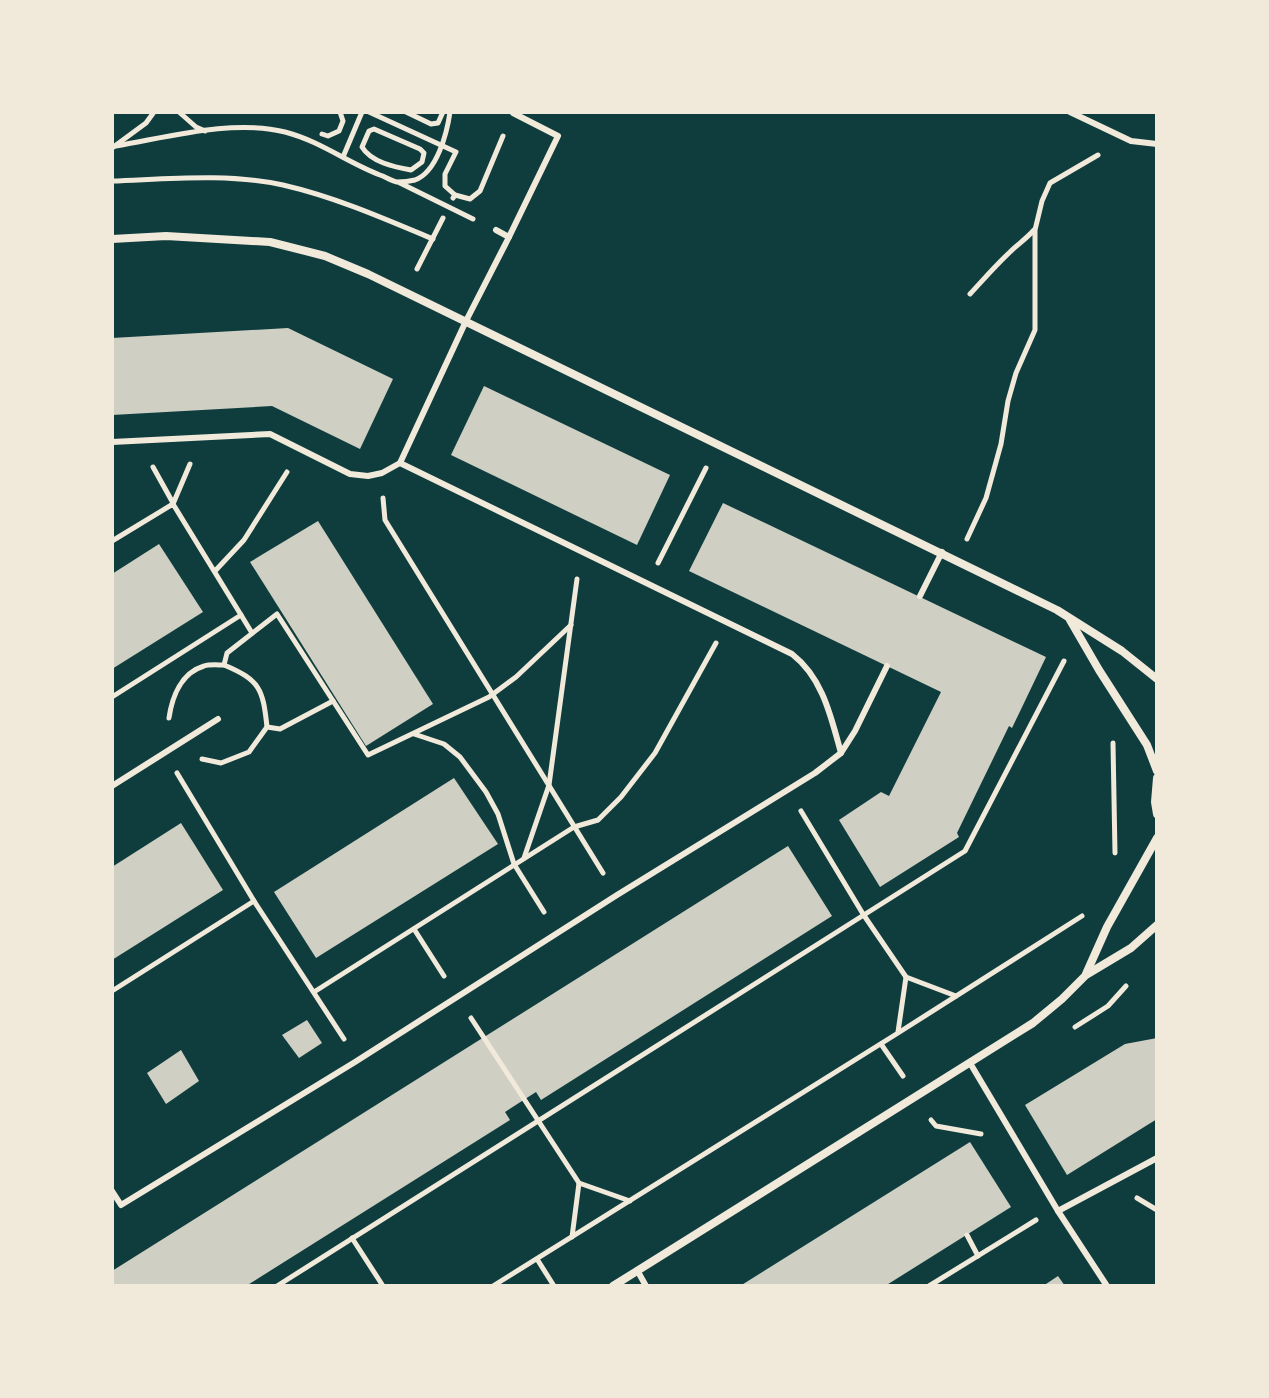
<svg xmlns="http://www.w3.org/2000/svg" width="1269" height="1398" font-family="'PT Serif',serif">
<rect width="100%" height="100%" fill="#0f3d3e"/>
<!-- building -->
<g fill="#cfcfc3">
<polygon points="288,328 393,379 360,449 272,406 112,415 112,338"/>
<polygon points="484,386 670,475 637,545 451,455"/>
<polygon points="723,503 1046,657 1012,728 1009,726 957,833 959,837 880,887 839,820 881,792 889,796 941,692 689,571"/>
<polygon points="318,521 433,704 366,746 250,562"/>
<polygon points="159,544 203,612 112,669 112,574"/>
<polygon points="454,778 498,844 316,958 274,892"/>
<polygon points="181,823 223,890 112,960 112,867"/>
<polygon points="788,846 832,916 541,1100 536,1092 505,1112 510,1120 246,1286 112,1286 112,1271"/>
<polygon points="307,1020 322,1043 299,1058 282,1035"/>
<polygon points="1157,1038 1157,1119 1067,1175 1025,1105 1125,1044"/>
<polygon points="181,1050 199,1081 166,1104 147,1073"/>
<polygon points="970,1142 1011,1207 885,1286 740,1286"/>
<polygon points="1058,1276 1065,1286 1043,1286"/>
</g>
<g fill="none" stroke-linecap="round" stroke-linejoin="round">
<!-- path -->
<g stroke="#f1e9da" stroke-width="5">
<polyline points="179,112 196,127 205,131"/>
<polyline points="369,112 456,152 445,174 445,186 455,195 453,198"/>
<polyline points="406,112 431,124 438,123 443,112"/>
<path d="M 374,129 L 420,149 L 424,153 L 422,162 L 411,170 C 394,167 371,162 362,147 L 369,131 Z"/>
<polyline points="322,134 328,136 339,131 343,121 340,112"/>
<path d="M 116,146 C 169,137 233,119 285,132 C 320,141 348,163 380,175 C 386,177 392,181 397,182 C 402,182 411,181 415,180 C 437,172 447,133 450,112"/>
<polyline points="112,148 146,123 154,112"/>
<polyline points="343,157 362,112"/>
<path d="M 112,181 C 169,179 227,173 283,185 C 335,197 383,218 433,239"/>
<polyline points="400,183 473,219"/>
<polyline points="455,195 470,199 480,191 503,136"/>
<polyline points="417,269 443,218"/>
<path d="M 970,294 C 983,280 996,265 1010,252 C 1018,244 1026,239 1034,230"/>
<polyline points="153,467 173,503"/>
<polyline points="383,498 385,520 603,873"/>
<polyline points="173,504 190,464"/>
<polyline points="967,539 986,498 1001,444 1008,401 1016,373 1035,330 1035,230 1042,201 1050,183 1098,155"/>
<polyline points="112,541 173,504 241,615 112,697"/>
<polyline points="658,563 706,468"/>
<polyline points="215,571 244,540 287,472"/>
<polyline points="241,615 252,633"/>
<path d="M 169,718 C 172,697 181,673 204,666 C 210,664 218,665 224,665"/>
<path d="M 267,727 C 263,689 260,680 224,665 L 227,653 L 277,614 L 368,755 L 489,697 L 516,677 L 571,625"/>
<polyline points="414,734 444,744 460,757 486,792 498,814 514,864 544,912"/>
<polyline points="1113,743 1115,853"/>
<polyline points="202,759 221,763 249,752 267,727 280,729 333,701"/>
<polyline points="177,773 254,901 344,1039"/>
<polyline points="801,811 863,914 906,977 956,996"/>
<polyline points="524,858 549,785 577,579"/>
<polyline points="414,929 444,976"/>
<polyline points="112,991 254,901"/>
<polyline points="314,992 574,827 598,820 621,797 655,753 716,643"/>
<polyline points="471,1018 579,1183 572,1237"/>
<polyline points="1075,1027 1108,1006 1126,986"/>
<polyline points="898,1032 906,977"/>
<polyline points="881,1044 903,1076"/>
<polyline points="931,1120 936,1126 981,1134"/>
<polyline points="579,1183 630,1201"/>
<polyline points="1137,1198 1157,1210"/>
<polyline points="967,1235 978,1256"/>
<polyline points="352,1238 383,1286"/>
<polyline points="537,1259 554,1286"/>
<polyline points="277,1286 965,851 1064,661"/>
<polyline points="493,1286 898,1033 1082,916"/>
<polyline points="929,1286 1036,1220"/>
</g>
<!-- service -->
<g stroke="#f1e9da" stroke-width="6">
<polyline points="1070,112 1131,141 1157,144"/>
<polyline points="496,230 509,237 558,136 513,113"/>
<path d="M 112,442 L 270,434 L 350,474 L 368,476 L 382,473 L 400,463 L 792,654 C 823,678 831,717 841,753"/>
<polyline points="400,463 466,321 509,237"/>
<polyline points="920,596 942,552"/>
<polyline points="112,786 218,719"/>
<polyline points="970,1063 1058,1211 1107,1286"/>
<polyline points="112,1191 121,1205 355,1062 617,895 815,773 841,753 855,731 887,666"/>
<polyline points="1058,1211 1157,1158"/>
<polyline points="637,1270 646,1286"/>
</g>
<!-- minor -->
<g stroke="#f1e9da" stroke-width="8">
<polyline points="112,239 166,236 270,242 325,256 368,274 1057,610 1122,651 1157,679"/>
<polyline points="1070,620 1099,670 1147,745 1157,771"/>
<polyline points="1157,778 1155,802 1157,814"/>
<polyline points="1086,974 1107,927 1157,838"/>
<polyline points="613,1286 1033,1023 1062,999 1086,975 1131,948 1157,925"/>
</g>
</g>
<!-- border -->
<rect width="1269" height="1398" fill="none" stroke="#f1e9da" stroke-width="228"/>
</svg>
